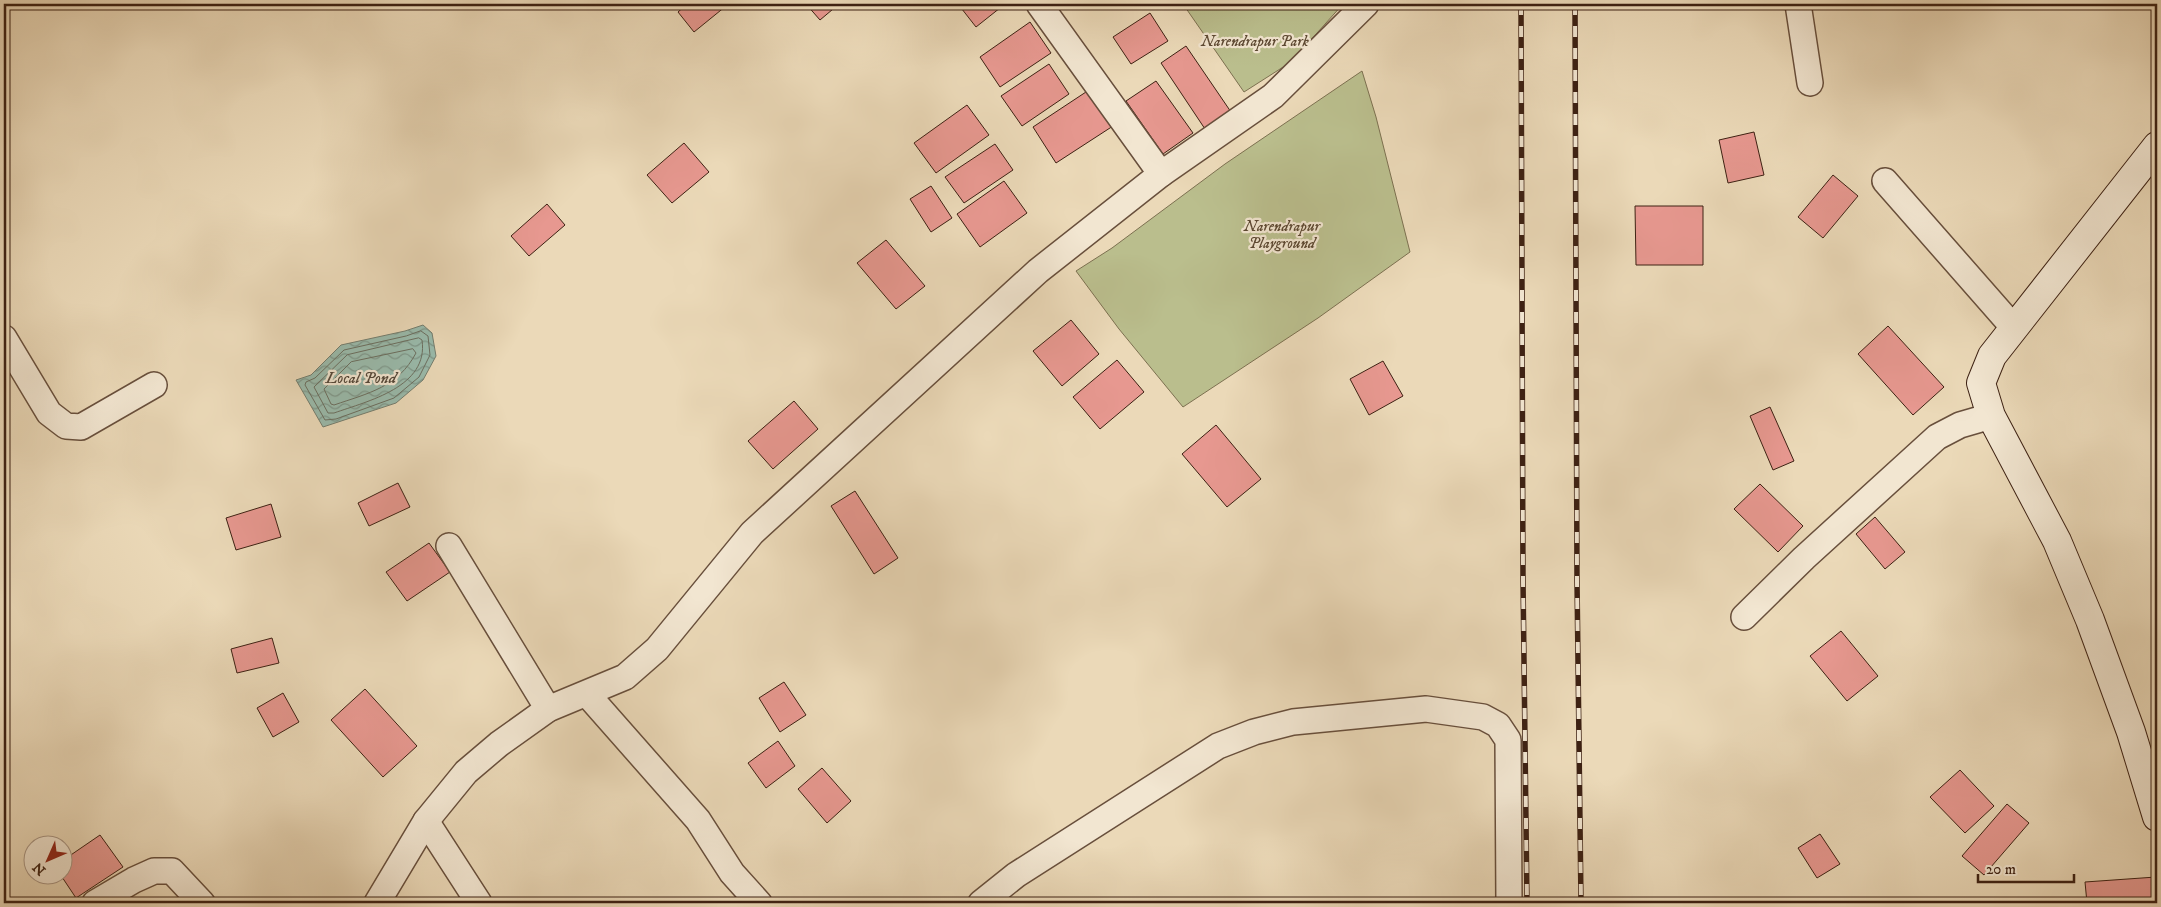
<svg xmlns="http://www.w3.org/2000/svg" width="2161" height="907" font-family="'IM FELL DW Pica',serif">
<defs>
<pattern id="water-waves" width="16" height="10" patternUnits="userSpaceOnUse" patternTransform="scale(1.25)"><rect width="16" height="10" fill="#99baab"/><path d="M0 5q4-4 8 0t8 0" fill="none" stroke="#7e978a"/></pattern>
</defs>
<rect width="100%" height="100%" fill="#ebd9b8"/>
<filter id="stains"><feTurbulence type="fractalNoise" baseFrequency=".004" numOctaves="4"/><feColorMatrix values="0 0 0 0 .2 0 0 0 0 .09 0 0 0 0 .02 0 0 0 .5 -.17"/></filter>
<radialGradient id="worn" r=".72"><stop offset=".6" stop-color="#630" stop-opacity="0"/><stop offset="1" stop-color="#630" stop-opacity=".3"/></radialGradient>
<!-- green -->
<g fill="#babe8d" stroke="#7c7050">
<polygon points="1183,4 1343,4 1291,62 1244,92"/>
<polygon points="1362,71 1376,117 1410,252 1318,318 1183,407 1119,329 1076,271 1112,248 1225,164"/>
</g>
<!-- water -->
<polygon fill="url(#water-waves)" stroke="#747d6e" points="423,325 432,333 436,356 423,380 396,403 323,427 296,380 311,375 341,345 405,331"/>
<g fill="none" stroke-linecap="round" stroke-linejoin="round">
<!-- shore -->
<g stroke="#6b6e5f" stroke-width="1">
<polygon points="421,331 428,336 430,355 419,377 394,398 336,419 325,420 305,385 306,382 315,378 344,350 406,336"/>
<path d="M 419,338 L 422,340 C 429,387 368,401 334,413 L 328,413 L 314,387 L 347,355 Z"/>
<path d="M 413,349 L 416,353 C 398,387 369,393 334,405 L 331,404 L 324,389 L 351,362 Z"/>
</g>
</g>
<!-- building -->
<g fill="#e79890" stroke="#3d2113">
<polygon points="687,4 724,4 726,6 694,32 678,12"/>
<polygon points="806,4 839,4 820,20"/>
<polygon points="958,4 1005,4 976,27"/>
<polygon points="1150,13 1168,41 1131,64 1113,37"/>
<polygon points="1030,22 1051,53 1000,87 980,57"/>
<polygon points="1186,46 1231,112 1205,129 1161,63"/>
<polygon points="1049,64 1069,94 1022,126 1001,96"/>
<polygon points="1156,81 1193,133 1163,154 1126,101"/>
<polygon points="1089,90 1113,126 1056,163 1033,127"/>
<polygon points="967,105 989,135 936,173 914,143"/>
<polygon points="1754,132 1764,175 1728,183 1719,140"/>
<polygon points="684,143 709,172 672,203 647,175"/>
<polygon points="995,144 1013,170 964,203 945,177"/>
<polygon points="1833,175 1858,196 1823,238 1798,217"/>
<polygon points="1004,181 1027,213 980,247 957,214"/>
<polygon points="931,186 952,218 931,232 910,199"/>
<polygon points="547,204 565,225 529,256 511,236"/>
<polygon points="1635,206 1703,206 1703,265 1636,265"/>
<polygon points="886,240 925,286 896,309 857,263"/>
<polygon points="1071,320 1099,354 1062,386 1033,351"/>
<polygon points="1888,326 1944,387 1913,415 1858,354"/>
<polygon points="1117,360 1144,392 1100,429 1073,397"/>
<polygon points="1383,361 1403,396 1369,415 1350,379"/>
<polygon points="794,401 818,429 773,469 748,441"/>
<polygon points="1770,407 1794,461 1773,470 1750,416"/>
<polygon points="1216,425 1261,479 1227,507 1182,454"/>
<polygon points="398,483 410,507 369,526 358,503"/>
<polygon points="1760,484 1803,526 1778,552 1734,509"/>
<polygon points="855,491 898,558 874,574 831,506"/>
<polygon points="271,504 281,537 236,550 226,518"/>
<polygon points="1875,517 1905,552 1885,569 1856,534"/>
<polygon points="429,543 450,572 407,601 386,572"/>
<polygon points="1841,631 1878,676 1847,701 1810,656"/>
<polygon points="272,638 279,663 237,673 231,649"/>
<polygon points="784,682 806,715 780,732 759,698"/>
<polygon points="365,689 417,746 383,777 331,720"/>
<polygon points="283,693 299,722 273,737 257,708"/>
<polygon points="778,741 795,766 766,788 748,763"/>
<polygon points="822,768 851,801 827,823 798,789"/>
<polygon points="1960,770 1994,806 1965,833 1930,797"/>
<polygon points="2007,804 2029,823 1984,875 1962,856"/>
<polygon points="1820,834 1840,864 1817,878 1798,848"/>
<polygon points="100,835 123,867 76,898 60,874 62,874 62,861"/>
<polygon points="2156,877 2157,903 2087,903 2085,882"/>
</g>
<g fill="none" stroke-linecap="round" stroke-linejoin="round">
<!-- street casing -->
<g stroke="#684f3c" stroke-width="28">
<g id="street">
<polyline points="1039,4 1161,174"/>
<polyline points="1798,4 1810,83"/>
<polyline points="1885,181 2014,328"/>
<polyline points="4,338 49,413 66,426 81,427 154,385"/>
<polyline points="449,546 548,709"/>
<polyline points="1744,617 1804,558 1937,437 1960,425 1991,416"/>
<polyline points="587,694 698,820 732,873 759,903"/>
<polyline points="426,821 479,903"/>
<polyline points="95,903 134,880 154,871 172,871 202,903"/>
<polyline points="377,903 426,821 466,772 499,744 548,709 625,677 657,649 752,533 1038,271 1161,174 1273,96 1366,4"/>
<polyline points="981,903 1016,875 1218,746 1254,732 1293,722 1426,709 1483,717 1498,725 1508,740 1509,903"/>
</g>
</g>
<!-- secondary casing -->
<g stroke="#3d2113" stroke-width="30">
<polyline id="secondary" points="2157,146 1992,356 1981,383 1991,416 2057,541 2090,620 2131,732 2157,817"/>
</g>
<!-- street -->
<use href="#street" stroke="#f2e6d1" stroke-width="25"/>
<!-- secondary -->
<use href="#secondary" stroke="#f2e6d1" stroke-width="28"/>
<!-- rail casing -->
<g stroke="#3d2113" stroke-width="5.5">
<g id="rail">
<polyline points="1521,4 1523,580 1527,903"/>
<polyline points="1575,4 1577,581 1581,903"/>
</g>
</g>
<!-- rail -->
<use href="#rail" stroke="#f2e6d1" stroke-width="4" stroke-dasharray="11" stroke-linecap="butt"/>
</g>
<g text-anchor="middle" stroke-width="4.5" stroke-linejoin="round" paint-order="stroke">
<!-- park labels -->
<g font-size="15" font-style="italic" fill="#5c4832" stroke="#f2e6d1">
<text x="1255" y="46">Narendrapur Park</text>
<text x="1282" y="231">Narendrapur<tspan x="1282" dy="17">Playground</tspan></text>
</g>
<!-- water labels -->
<g font-size="16" font-style="italic" fill="#544739" stroke="#f2e6d1">
<text x="361" y="383">Local Pond</text>
</g>
</g>
<!-- margin -->
<rect width="2161" height="907" fill="none" stroke="#ebd9b8" stroke-width="20"/>
<rect x="5" y="5" width="2151" height="897" fill="none" stroke="#3d2113" stroke-width="2.5"/>
<rect x="10" y="10" width="2141" height="887" fill="none" stroke="#3d2113"/>
<!-- north arrow -->
<g transform="translate(48 860) rotate(225)"><circle r="24" fill="#f2e6d1" stroke="#aa9785"/>
<path d="M0-4L9 19L0 12L-9 19Z" fill="#8f2418"/>
<text y="-8" font-size="14" font-weight="bold" text-anchor="middle" fill="#3d2113">N</text>
</g>
<!-- scale -->
<path d="M1978 874v8h96v-8" fill="none" stroke="#3d2113" stroke-width="2.5"/>
<text x="1986" y="874" font-size="15" fill="#3d2113" stroke="#f2e6d1" stroke-width="4" paint-order="stroke">20 m</text>
<rect width="100%" height="100%" filter="url(#stains)"/>
<rect width="100%" height="100%" fill="url(#worn)"/>
</svg>
